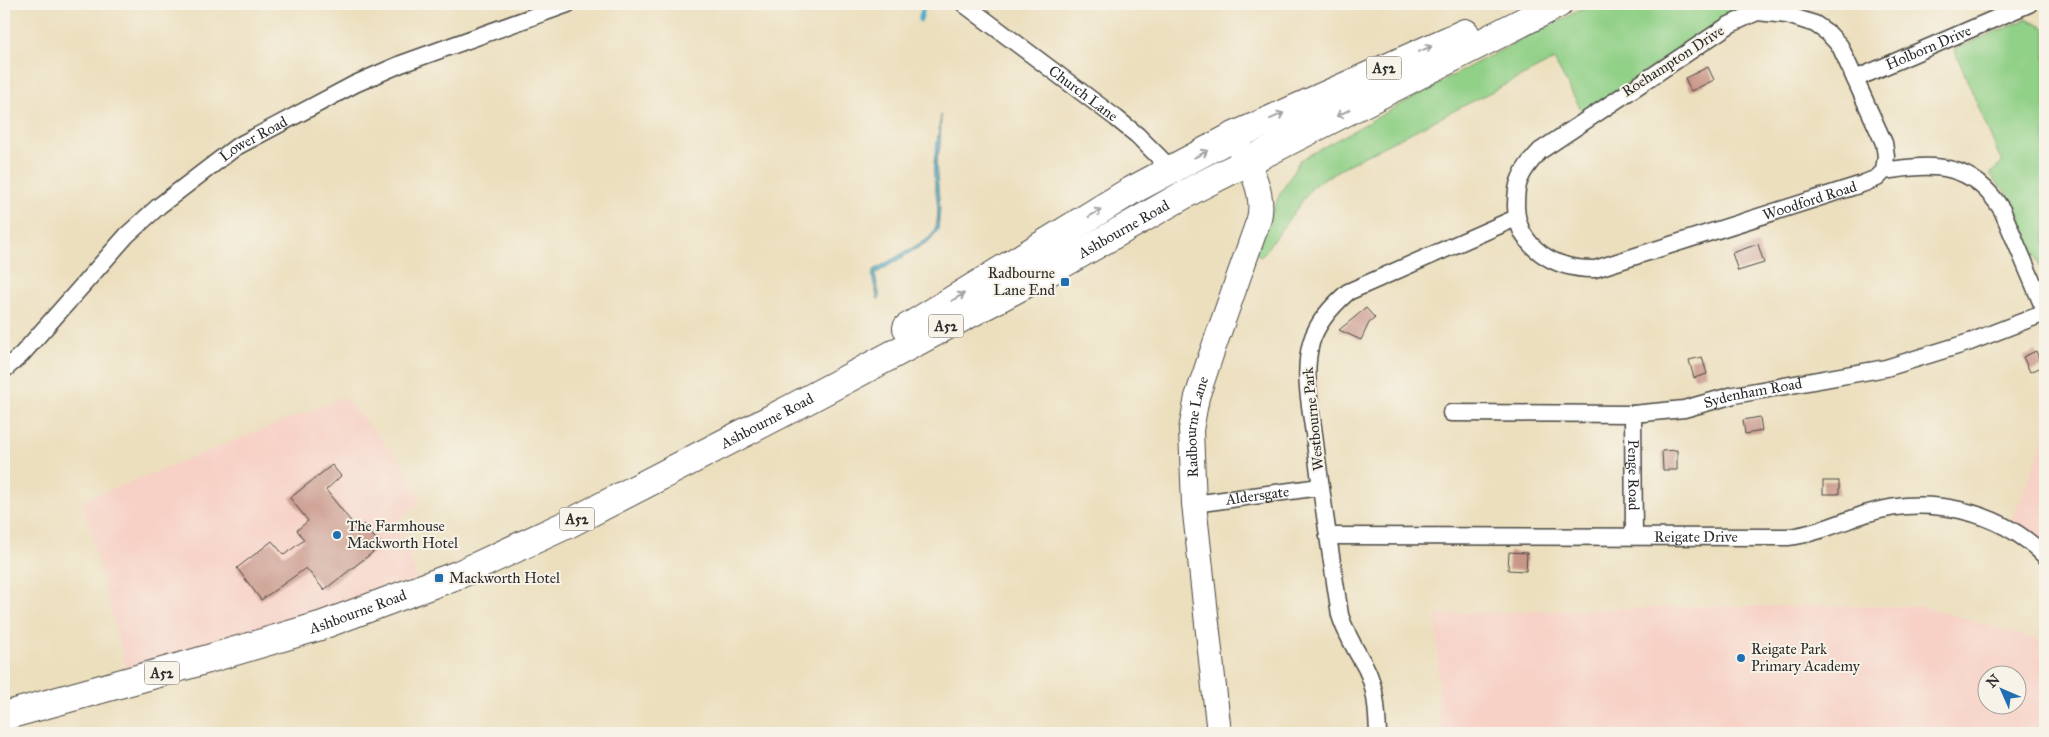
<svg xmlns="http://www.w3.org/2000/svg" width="2049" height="737" font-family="'IM FELL Great Primer',serif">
<rect width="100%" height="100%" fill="#f7f3e8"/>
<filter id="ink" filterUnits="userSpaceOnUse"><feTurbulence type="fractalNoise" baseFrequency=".02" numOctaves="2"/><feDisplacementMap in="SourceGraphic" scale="10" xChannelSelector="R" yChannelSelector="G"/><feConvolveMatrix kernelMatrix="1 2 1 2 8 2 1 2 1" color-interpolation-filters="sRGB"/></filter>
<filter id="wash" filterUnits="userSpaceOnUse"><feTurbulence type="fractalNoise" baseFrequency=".0096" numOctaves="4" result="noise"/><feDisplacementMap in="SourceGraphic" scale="20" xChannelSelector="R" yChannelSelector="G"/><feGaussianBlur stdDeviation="1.12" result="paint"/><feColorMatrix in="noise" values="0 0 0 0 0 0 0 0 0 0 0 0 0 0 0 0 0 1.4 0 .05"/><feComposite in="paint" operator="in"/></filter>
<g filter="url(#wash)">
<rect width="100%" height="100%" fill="#ecdfbe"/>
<!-- built -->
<g fill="#f7d1c6" fill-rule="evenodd">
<polygon points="344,397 402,463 421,500 398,521 417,579 177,658 126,668 82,501"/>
<polygon points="2045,438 2045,547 2012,519"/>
<path d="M 1712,606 L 1921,606 L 2045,642 L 2045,733 L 1440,733 L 1436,614 ZM 1986,674 L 2016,674 L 2016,704 L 1986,704 Z"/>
</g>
<!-- green -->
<g fill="#91d087" stroke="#5e7e59">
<polygon points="1592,4 1762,4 1735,12 1583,113 1554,60 1347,165 1314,185 1261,257 1255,252 1279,196 1300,160 1476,63"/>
<polygon points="2027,19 2045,28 2045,279 2013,201 1990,174 2002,163 1954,49"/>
</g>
<!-- water -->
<path fill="#46a9c6" stroke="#386a78" d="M 941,115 L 940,147 L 936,163 L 940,209 L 938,230 L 929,241 L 875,274 L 880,298 L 878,300 L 872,276 L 874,270 L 929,238 C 947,219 931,185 934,162 C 936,146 939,131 941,115 Z"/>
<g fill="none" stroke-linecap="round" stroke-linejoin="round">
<!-- stream -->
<polyline stroke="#46a9c6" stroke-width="4.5" points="920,20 924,4"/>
</g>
<g id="blocks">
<!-- building -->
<g fill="#c9978a">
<polygon points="1708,67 1714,80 1691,91 1685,78"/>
<polygon points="1758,244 1764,263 1738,271 1732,253"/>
<polygon points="1366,308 1375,318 1369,323 1361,340 1339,330"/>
<polygon points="2036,351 2042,367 2030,372 2023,357"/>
<polygon points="1702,357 1707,374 1694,378 1689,360"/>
<polygon points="1760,417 1762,431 1745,434 1743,420"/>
<polygon points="1677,450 1677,470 1663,470 1662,451"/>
<polygon points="332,465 341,476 326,490 357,529 364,524 381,546 324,590 306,568 261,600 237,568 272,541 284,555 304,540 297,530 308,521 290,498"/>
<rect x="1823" y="481" width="16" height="13"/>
<polygon points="1509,552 1527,553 1526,571 1508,570"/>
</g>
</g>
</g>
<g filter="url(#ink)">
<use href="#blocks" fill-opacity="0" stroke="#484641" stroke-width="1"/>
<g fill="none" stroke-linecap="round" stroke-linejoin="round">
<!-- street casing -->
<g stroke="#484641" stroke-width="19">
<g id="street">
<path id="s1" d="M 964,4 L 1116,118 L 1137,135 L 1176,174"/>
<path id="s2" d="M 1855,79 L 2029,4"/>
<path id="s3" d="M 1884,171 L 1886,156 L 1884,143 L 1840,46 L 1828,33 L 1815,24 L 1787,15 L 1757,12 L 1729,25 L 1540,151 C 1532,160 1524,168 1520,179 C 1516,187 1516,198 1516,206 C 1517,248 1556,270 1595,269 L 1862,184 L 1877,178 L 1884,171 C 1935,163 1972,162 2002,210 L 2045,311"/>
<path id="s4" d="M 4,370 L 22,354 L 127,235 L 159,206 L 236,147 L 355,84 L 401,64 L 568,4"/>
<path id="s5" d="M 1451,413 L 1633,414 L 1684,409 L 1734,395 L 1886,368 L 1970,342 L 2045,313"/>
<path id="s6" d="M 1633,414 L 1634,536"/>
<path id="s7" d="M 1194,504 L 1320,487"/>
<path id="s8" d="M 1328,536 L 1788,537 C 1815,534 1839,523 1865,514 C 1927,494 1999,510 2045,556"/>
<path d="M 1378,733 C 1377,711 1376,688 1366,668 C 1356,650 1346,635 1340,615 C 1331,555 1321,494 1314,434 C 1310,404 1303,373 1311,343 C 1317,322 1332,306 1348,292 L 1516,218"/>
</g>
</g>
<!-- secondary casing -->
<g stroke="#484641" stroke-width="26">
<g id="secondary">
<path id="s9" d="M 1219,733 L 1194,504 L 1191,430 L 1197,397 L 1212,352 L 1259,219 C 1265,193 1251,168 1238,146"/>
</g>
</g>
<!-- highway casing -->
<g stroke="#484641" stroke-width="30">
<g id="highway">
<polyline points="907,328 1129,192 1232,137 1465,33"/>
<path id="s10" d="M 4,716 L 191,664 L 320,626 L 460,574 L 568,524 L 792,408 L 1048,272 L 1196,188 L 1558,4"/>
</g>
</g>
<!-- street -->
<use href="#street" stroke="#fff" stroke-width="16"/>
<!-- secondary -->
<use href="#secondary" stroke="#fff" stroke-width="24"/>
<!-- highway -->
<use href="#highway" stroke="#fff" stroke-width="28"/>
</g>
<!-- one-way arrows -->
<defs><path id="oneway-shaft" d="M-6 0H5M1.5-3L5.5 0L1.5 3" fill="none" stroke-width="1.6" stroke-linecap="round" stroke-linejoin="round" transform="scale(1.25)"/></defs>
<g stroke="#a0a0a0">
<use href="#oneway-shaft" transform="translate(1425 49) rotate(-23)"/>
<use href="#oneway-shaft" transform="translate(1343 113) rotate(153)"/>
<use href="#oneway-shaft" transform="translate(1277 116) rotate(-24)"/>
<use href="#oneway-shaft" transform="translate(1201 154) rotate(-28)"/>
<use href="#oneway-shaft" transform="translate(1095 213) rotate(-31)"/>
<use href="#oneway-shaft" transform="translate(958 297) rotate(-31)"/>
</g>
</g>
<!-- markers -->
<g fill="#1f6fb2" stroke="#f7f3e8" stroke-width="2">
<rect x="1060" y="277" width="10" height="10" rx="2.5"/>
<circle cx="337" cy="535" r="5"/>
<rect x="434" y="573" width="10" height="10" rx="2.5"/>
<circle cx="1741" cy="658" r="5"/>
</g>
<g text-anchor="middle" stroke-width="4" stroke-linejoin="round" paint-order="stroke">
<!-- shield labels -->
<g fill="#f7f3e8" stroke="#686764" stroke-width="1">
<rect x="1366.5" y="56.5" width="35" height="23" rx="4"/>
<rect x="928.5" y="314.5" width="35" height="23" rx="4"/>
<rect x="559.5" y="507.5" width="35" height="23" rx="4"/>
<rect x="144.5" y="661.5" width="35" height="23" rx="4"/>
</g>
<g font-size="14" font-weight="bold" fill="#2b2b2b">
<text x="1384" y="73">A52</text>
<text x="946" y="331">A52</text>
<text x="577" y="524">A52</text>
<text x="162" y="678">A52</text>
</g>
<!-- street labels -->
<g font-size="15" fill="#2b2b2b" stroke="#f7f3e8">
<text dy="5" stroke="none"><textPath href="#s2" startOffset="80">Holborn Drive</textPath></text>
<text transform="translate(1673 61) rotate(-33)" y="5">Roehampton Drive</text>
<text dy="5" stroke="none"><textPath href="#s1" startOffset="149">Church Lane</textPath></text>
<text dy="5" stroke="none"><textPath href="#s4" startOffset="342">Lower Road</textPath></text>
<text dy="5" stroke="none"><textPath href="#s3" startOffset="886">Woodford Road</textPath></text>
<text dy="5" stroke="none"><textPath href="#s10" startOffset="1226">Ashbourne Road</textPath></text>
<text dy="5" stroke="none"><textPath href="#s5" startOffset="304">Sydenham Road</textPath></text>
<text transform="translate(1313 419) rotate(-96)" y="5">Westbourne Park</text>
<text dy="5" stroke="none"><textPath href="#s10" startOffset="821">Ashbourne Road</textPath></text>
<text dy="5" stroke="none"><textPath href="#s9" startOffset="308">Radbourne Lane</textPath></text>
<text dy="5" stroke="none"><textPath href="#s6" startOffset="61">Penge Road</textPath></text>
<text dy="5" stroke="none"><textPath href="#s7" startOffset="64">Aldersgate</textPath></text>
<text dy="5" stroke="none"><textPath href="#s8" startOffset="368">Reigate Drive</textPath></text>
<text dy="5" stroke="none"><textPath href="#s10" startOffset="369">Ashbourne Road</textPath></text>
</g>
<!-- poi labels -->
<g font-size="15" fill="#2b2b2b" stroke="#f7f3e8" text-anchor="start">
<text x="1055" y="278" text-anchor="end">Radbourne<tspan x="1055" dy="17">Lane End</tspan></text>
<text x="347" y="531">The Farmhouse<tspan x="347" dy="17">Mackworth Hotel</tspan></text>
<text x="449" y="583">Mackworth Hotel</text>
<text x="1751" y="654">Reigate Park<tspan x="1751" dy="17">Primary Academy</tspan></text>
</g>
</g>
<!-- margin -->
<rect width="2049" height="737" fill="none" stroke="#f7f3e8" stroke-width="20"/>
<!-- north arrow -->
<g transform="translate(2002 690) rotate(315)"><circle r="24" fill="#f7f3e8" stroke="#a5a39c"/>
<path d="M0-4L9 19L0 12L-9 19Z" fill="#1f6fb2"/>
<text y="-8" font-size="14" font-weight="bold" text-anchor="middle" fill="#2b2b2b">N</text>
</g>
</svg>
